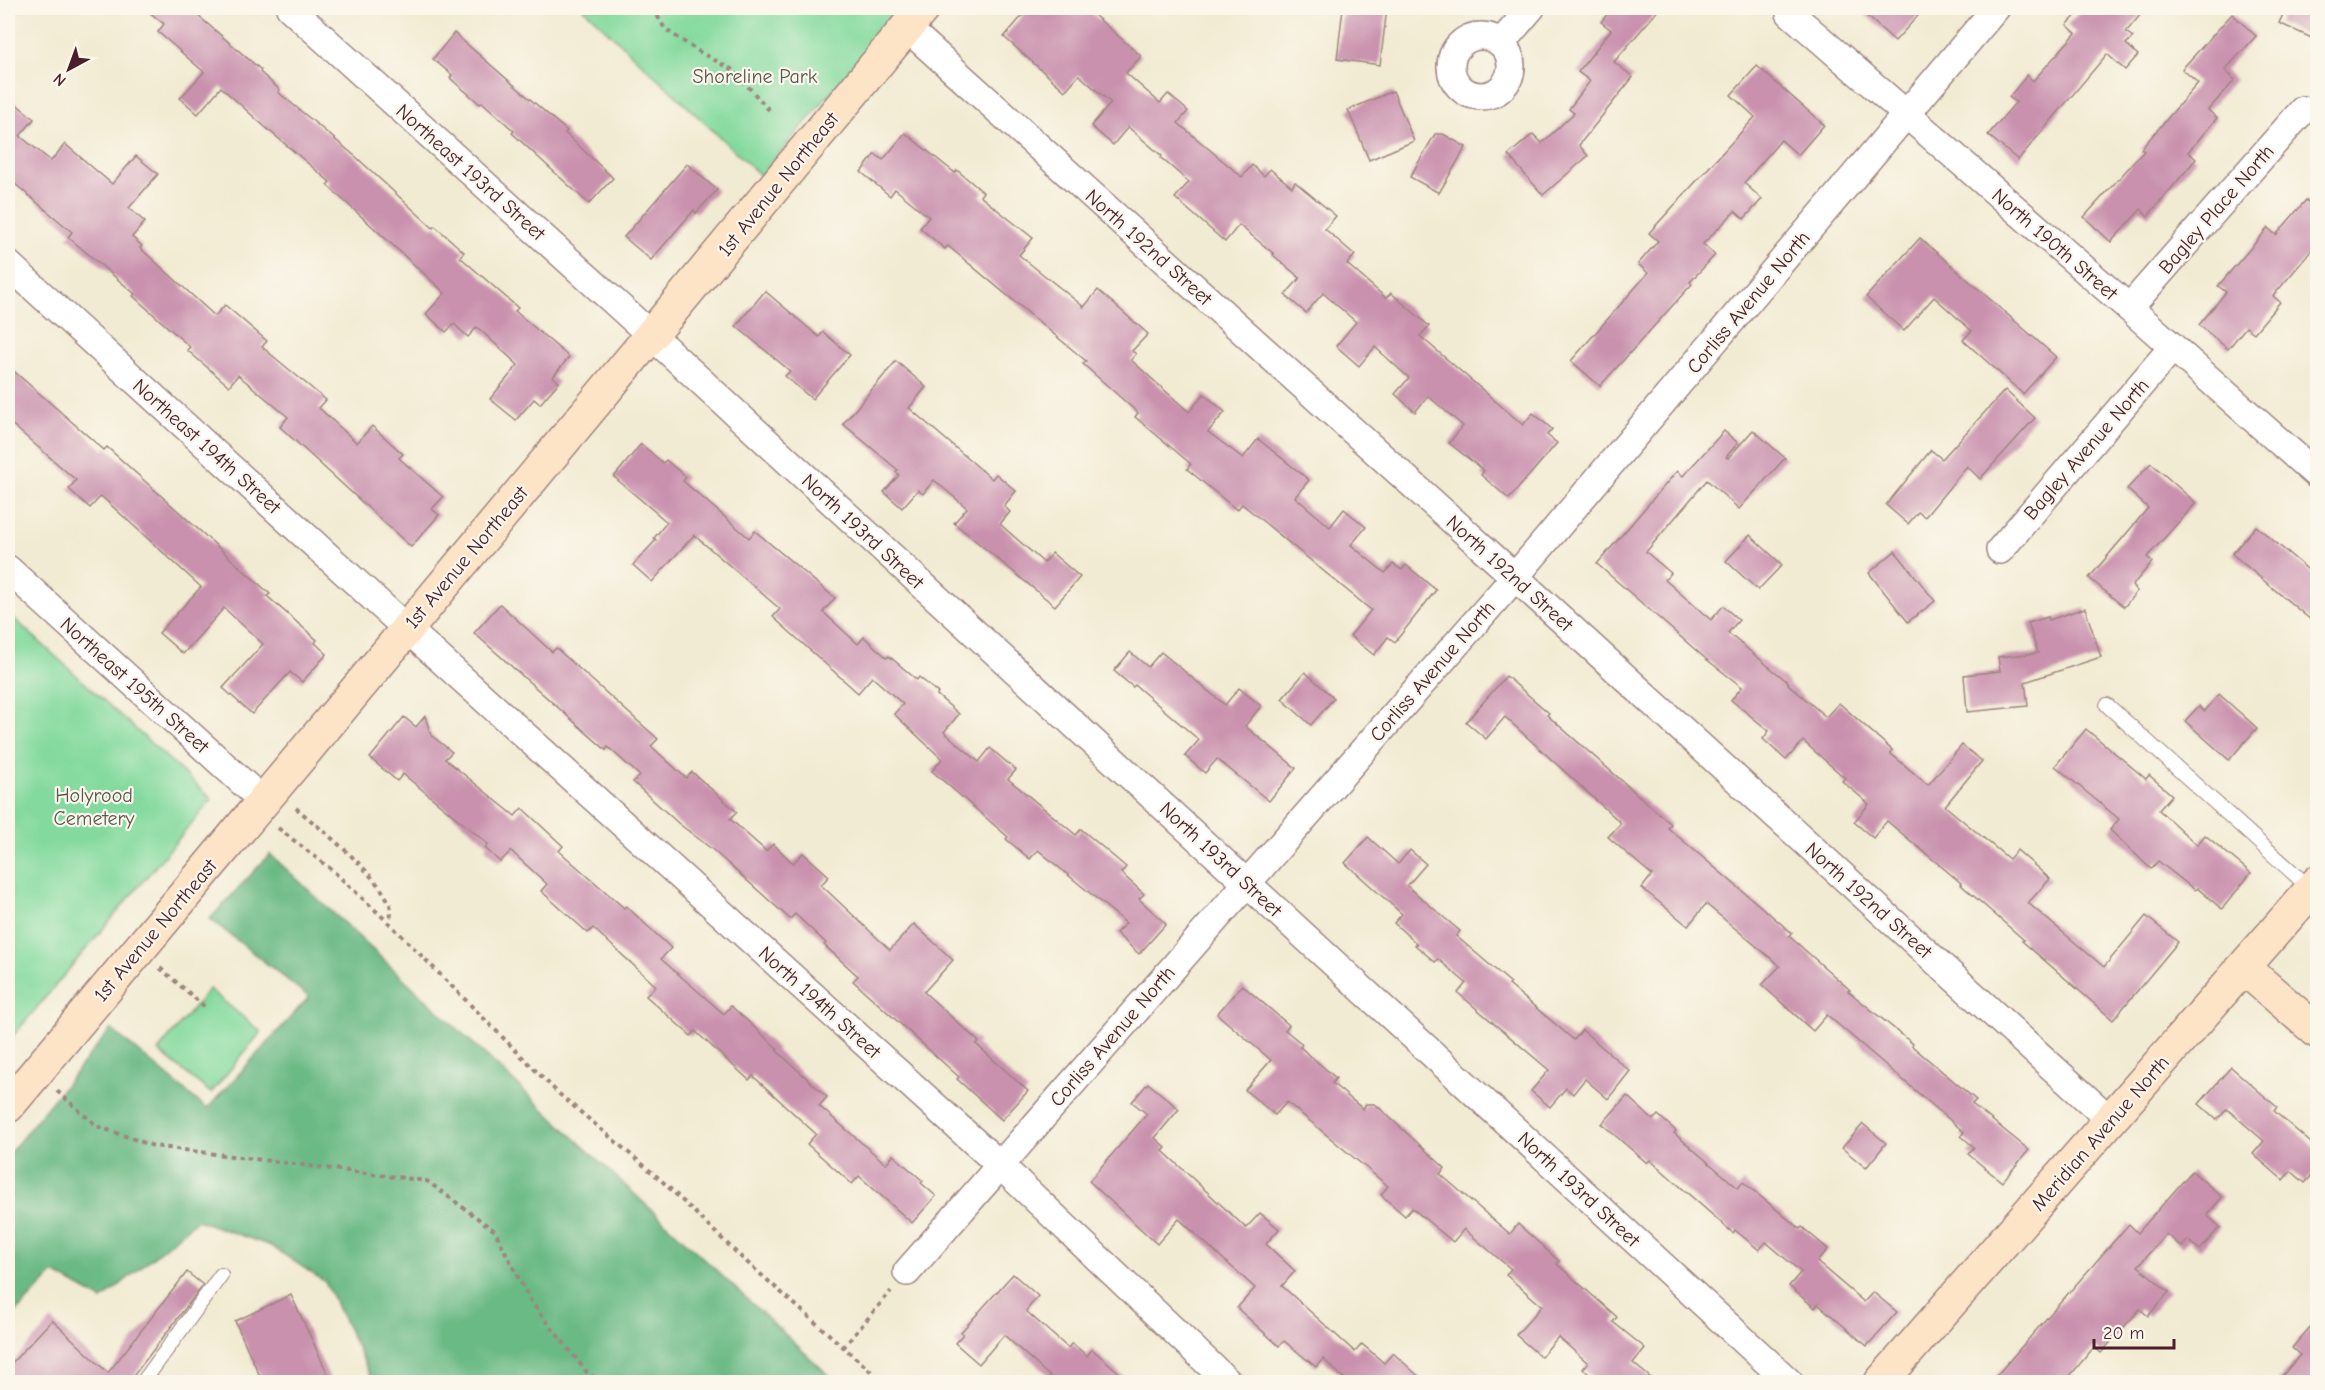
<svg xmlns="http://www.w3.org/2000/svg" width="2325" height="1390" font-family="'Comic Neue',sans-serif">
<rect width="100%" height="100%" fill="#fbf7ec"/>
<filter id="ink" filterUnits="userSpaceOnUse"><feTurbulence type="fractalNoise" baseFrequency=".0167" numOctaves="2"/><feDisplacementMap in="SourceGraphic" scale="12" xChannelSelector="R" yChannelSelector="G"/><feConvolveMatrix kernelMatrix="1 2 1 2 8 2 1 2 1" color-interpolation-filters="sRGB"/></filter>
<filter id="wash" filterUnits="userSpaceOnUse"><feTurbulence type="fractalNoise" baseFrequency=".008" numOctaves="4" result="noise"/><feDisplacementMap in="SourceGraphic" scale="24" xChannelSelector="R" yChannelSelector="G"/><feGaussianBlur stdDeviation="1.35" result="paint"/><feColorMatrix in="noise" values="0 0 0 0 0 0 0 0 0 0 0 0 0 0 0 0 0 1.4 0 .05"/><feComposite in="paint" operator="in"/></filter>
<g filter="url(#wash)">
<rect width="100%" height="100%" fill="#f2ebd3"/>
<!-- green -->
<g fill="#84da9e" stroke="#677c64" stroke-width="1.5">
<polygon points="583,8 901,8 761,176"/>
<polygon points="8,613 212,799 8,1042"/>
<polygon points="209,989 261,1032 211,1093 158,1051"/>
</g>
<!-- forest -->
<polygon fill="#6bba85" stroke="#5a6c58" stroke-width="1.5" points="270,854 836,1382 374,1382 325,1282 271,1246 197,1220 102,1300 54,1273 8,1321 8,1155 111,1029 207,1109 309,997 210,919"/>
<g id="blocks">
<!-- building -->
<g fill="#c991ad">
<polygon points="144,8 189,8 261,70 260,72 280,90 278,92 355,156 433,228 435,226 464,252 460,257 518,308 515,311 569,357 553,377 559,382 540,404 534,399 516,420 490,399 518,365 477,327 468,337 454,324 446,332 426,314 445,293 327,185 330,182 265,127 221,87 198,114 180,98 204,72 158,32 164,24"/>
<polygon points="1029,8 1086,8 1141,56 1126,73 1160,103 1168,94 1188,111 1178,123 1242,177 1252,165 1264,176 1270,169 1292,187 1295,182 1336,216 1325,229 1355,255 1347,264 1386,298 1391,293 1429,326 1420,336 1523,425 1533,413 1552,429 1547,435 1557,443 1509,499 1481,475 1484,471 1449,443 1463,426 1428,396 1415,412 1395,394 1409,378 1375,347 1359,366 1336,346 1356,322 1323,293 1306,313 1285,295 1300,278 1273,255 1274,254 1239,225 1225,242 1175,198 1189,182 1161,158 1162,156 1128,127 1113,145 1091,126 1111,103 1079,75 1065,91 1004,37"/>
<polygon points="1343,8 1387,8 1380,65 1337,59"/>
<polygon points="1612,8 1660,8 1614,62 1633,77 1579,145 1588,156 1543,195 1508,155 1533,134 1542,143 1574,113 1569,109 1590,81 1578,72 1611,30 1601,22"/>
<polygon points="1858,8 1925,8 1895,41"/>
<polygon points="2083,8 2146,8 2126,32 2133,37 2126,44 2138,55 2125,70 2107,54 2018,160 1988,135 2016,102 2009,97 2027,75 2033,81 2076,33 2067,25"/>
<polygon points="2286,8 2318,8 2318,41 2279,23"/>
<polygon points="2232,14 2256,36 2225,70 2235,80 2208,110 2217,118 2188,152 2196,159 2148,216 2141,209 2111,242 2084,217 2144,151 2141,149 2198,83 2182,69"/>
<polygon points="454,33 567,131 565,133 613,178 589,204 512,133 514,131 482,102 480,104 450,78 452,75 433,59"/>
<polygon points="1757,66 1824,125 1798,155 1781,140 1744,183 1762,199 1744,219 1735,211 1703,244 1715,255 1690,282 1692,284 1600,386 1571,361 1648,273 1638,264 1658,241 1649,233 1755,117 1731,95"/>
<polygon points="1393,91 1414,141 1369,160 1348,110"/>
<polygon points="8,97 34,119 20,136 51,161 65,144 112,184 136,156 158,174 129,208 145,222 132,237 142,246 140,248 215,316 225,305 267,341 262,347 326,400 319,408 357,443 372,426 403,454 399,458 443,497 432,509 439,515 411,547 280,427 288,417 238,375 229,386 187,350 190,347 133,296 135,294 68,237 72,232 8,178"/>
<polygon points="905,133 955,173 957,170 983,192 980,196 1033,238 1019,255 1084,307 1098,290 1148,334 1132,351 1136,354 1131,360 1189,412 1204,394 1225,412 1208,432 1243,458 1258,439 1309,480 1295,497 1330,527 1344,509 1366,527 1351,545 1385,573 1393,564 1402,570 1406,565 1436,590 1395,642 1388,637 1374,655 1350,636 1371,610 1242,504 1237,510 1187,469 1191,464 1135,417 1138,413 1083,364 1086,361 948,246 945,249 920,228 929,217 895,189 890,196 861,172 875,154 883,160"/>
<polygon points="1435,134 1443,134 1466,147 1439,193 1410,177"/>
<polygon points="687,164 717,190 696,213 694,210 651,260 624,237"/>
<polygon points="2306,200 2318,210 2318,243 2273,296 2280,302 2254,333 2246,327 2228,349 2199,325 2226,292 2218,286 2268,228 2276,235"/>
<polygon points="1920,238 2056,357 2023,394 1963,340 1972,331 1934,297 1904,331 1866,297"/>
<polygon points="765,291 819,337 823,332 850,355 812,399 785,376 790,371 736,326"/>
<polygon points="896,361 926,387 909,408 992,479 996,474 1016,491 1004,506 1010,512 1000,524 1044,563 1052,553 1080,577 1055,606 954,523 967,508 934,480 923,494 918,490 902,508 884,492 899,475 896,472 898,470 843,424"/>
<polygon points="8,366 104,450 107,447 270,594 267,596 317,640 315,643 327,654 302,682 290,672 252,714 223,688 263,644 224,608 183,654 159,633 201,587 101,496 90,508 69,489 76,480 8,421"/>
<polygon points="2005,390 2035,418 1980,479 1967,466 1925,517 1918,512 1908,524 1886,505 1931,450 1942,459"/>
<polygon points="1753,430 1785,458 1739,509 1707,480 1646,552 1671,573 1665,580 1711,620 1723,606 1739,620 1728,633 1789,683 1788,684 1826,717 1839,703 1892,750 1890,753 1928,785 1962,745 1982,761 1945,806 2009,859 2017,850 2050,879 2028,903 2104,967 2146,916 2178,942 2113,1020 2022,941 2024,940 1960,884 1961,883 1887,821 1873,838 1854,822 1869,804 1842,781 1845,778 1803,741 1786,760 1763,739 1769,731 1731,700 1742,687 1706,659 1597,564 1677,471 1683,476 1724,431 1738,443 1726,457 1728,458"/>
<polygon points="641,444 663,463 666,460 686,477 683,481 749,538 755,531 835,598 823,612 858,644 864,637 887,658 889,656 917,680 919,677 938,693 937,695 959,714 944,732 979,762 990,748 1016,770 1008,779 1076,835 1081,829 1126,867 1121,873 1144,894 1139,899 1166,924 1139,954 1116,933 1126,923 1038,850 1030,859 1006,839 1008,837 932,771 942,759 894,714 903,704 872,677 858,693 773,617 780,609 694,535 652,582 633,565 656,540 654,538 667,522 614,477"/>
<polygon points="2151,463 2196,503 2147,557 2152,562 2132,586 2137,591 2124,607 2089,578 2148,508 2127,489"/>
<polygon points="2256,526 2318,578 2318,626 2232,554"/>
<polygon points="1750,535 1782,565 1758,590 1726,561"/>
<polygon points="1895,551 1935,601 1908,622 1869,573"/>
<polygon points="500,604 552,652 556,648 658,739 651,746 686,778 692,772 737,812 730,819 766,851 773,844 793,863 803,853 829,876 821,885 890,950 914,924 953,960 924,992 979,1042 976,1044 1028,1091 1002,1120 957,1079 959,1077 853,981 858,976 824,945 826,943 795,914 790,919 713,850 678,823 633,782 640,776 608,747 606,750 474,633"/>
<polygon points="2085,608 2101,657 2025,682 2028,706 1967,712 1964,675 2000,671 1998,657 2038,653 2028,623 2048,617 2049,620"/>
<polygon points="1130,652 1148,667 1161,652 1225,705 1239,688 1261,706 1245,726 1296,768 1269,801 1217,759 1205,773 1185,756 1199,740 1135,685 1133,687 1114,671"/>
<polygon points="1305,672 1334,698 1311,725 1282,699"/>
<polygon points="1506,676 1549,713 1547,715 1671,824 1668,828 1792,933 1789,936 1850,990 1848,991 1913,1044 1912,1046 1976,1100 1972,1104 2029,1150 2002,1182 1968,1154 1974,1147 1961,1136 1964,1132 1827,1015 1813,1031 1762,985 1780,966 1706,904 1688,926 1642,888 1652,875 1608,837 1621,823 1505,717 1486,739 1466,722"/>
<polygon points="2219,694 2257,728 2229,760 2185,721 2199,706 2205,711"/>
<polygon points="425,716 431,735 452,752 445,759 515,816 522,808 563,846 559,851 624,908 626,906 671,948 661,959 724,1014 731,1006 778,1049 776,1050 827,1097 819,1106 886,1164 893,1155 923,1181 921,1183 936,1196 912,1223 859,1176 852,1184 807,1144 816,1134 753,1076 749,1080 695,1031 691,1036 646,996 656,986 593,928 588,933 541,891 547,884 511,851 500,862 485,848 488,844 403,774 397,781 370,758 404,717 416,727"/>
<polygon points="2086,729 2146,779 2149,775 2172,795 2159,810 2197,845 2205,835 2251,873 2222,909 2197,888 2195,890 2158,861 2151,869 2110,830 2119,819 2055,766"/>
<polygon points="1368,837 1398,864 1410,850 1426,864 1407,886 1460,931 1456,936 1511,983 1509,985 1574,1040 1582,1030 1630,1071 1608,1099 1585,1079 1573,1094 1566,1088 1550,1107 1531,1091 1549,1070 1458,993 1466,983 1438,959 1435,962 1415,945 1417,944 1394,923 1402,914 1345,863"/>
<polygon points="1242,985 1289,1025 1285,1030 1302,1044 1300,1047 1336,1078 1332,1083 1363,1109 1366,1104 1375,1104 1445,1168 1440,1174 1510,1234 1518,1224 1559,1261 1557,1264 1617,1317 1613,1322 1645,1348 1633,1363 1657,1383 1600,1383 1583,1369 1588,1363 1558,1337 1541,1357 1516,1335 1542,1306 1506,1275 1511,1269 1464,1229 1453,1242 1412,1208 1405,1216 1381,1195 1388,1186 1287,1102 1275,1115 1245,1090 1271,1060 1217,1014"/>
<polygon points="2231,1067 2277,1107 2274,1111 2318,1149 2318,1169 2305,1183 2291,1171 2283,1180 2253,1154 2264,1141 2227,1109 2217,1120 2199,1104"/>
<polygon points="1148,1083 1179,1109 1155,1138 1166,1148 1163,1151 1246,1228 1260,1213 1279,1229 1266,1244 1295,1271 1282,1286 1355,1352 1362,1344 1384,1363 1393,1353 1426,1383 1349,1383 1323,1359 1316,1367 1284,1341 1279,1346 1237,1308 1255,1288 1179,1219 1157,1244 1089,1181 1147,1114 1132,1102"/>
<polygon points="1627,1096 1653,1120 1658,1115 1676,1131 1674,1133 1738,1188 1743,1182 1800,1229 1802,1227 1828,1249 1817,1262 1864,1302 1873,1292 1897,1312 1867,1346 1818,1304 1815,1308 1789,1286 1801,1272 1766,1242 1759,1250 1735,1230 1733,1233 1650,1160 1647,1163 1602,1124"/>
<polygon points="1863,1124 1886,1143 1866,1168 1842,1148"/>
<polygon points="2192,1171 2222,1197 2207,1215 2220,1227 2200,1250 2188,1240 2182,1247 2166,1234 2138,1266 2169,1292 2148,1316 2140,1309 2101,1353 2094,1347 2064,1383 1990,1383 2129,1224 2138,1233"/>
<polygon points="187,1272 203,1285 128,1383 8,1383 8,1367 52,1320 108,1373"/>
<polygon points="1013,1274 1038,1296 1026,1311 1068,1348 1072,1343 1087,1356 1092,1349 1131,1383 1057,1383 1004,1335 979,1364 955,1343 963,1334 961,1332"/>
<polygon points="291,1295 332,1383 263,1383 235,1321"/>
<polygon points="2318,1318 2318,1383 2276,1383 2300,1355 2292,1348"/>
</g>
</g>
</g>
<g filter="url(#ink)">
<use href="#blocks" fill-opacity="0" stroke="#9e857f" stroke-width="1.5"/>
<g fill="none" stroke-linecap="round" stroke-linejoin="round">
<!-- lane casing -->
<g stroke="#9e857f" stroke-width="16">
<g id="lane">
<polyline points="2107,705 2311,889"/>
<polyline points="143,1382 221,1275"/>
</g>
</g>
<!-- street casing -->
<g stroke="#9e857f" stroke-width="30">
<g id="street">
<polyline points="290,8 653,337 1789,1382"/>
<polyline points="1790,13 2129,308 2318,476"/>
<polyline points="907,28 1515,577 2110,1120"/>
<circle cx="1481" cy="66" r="30"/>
<polyline points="1501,43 1531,8"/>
<polyline points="8,264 406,628 1000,1165 1228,1382"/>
<polyline points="2129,308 2303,110"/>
<polyline points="2000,550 2172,348"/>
<polyline points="8,569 263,801"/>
<polyline points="907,1272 1515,577 1996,8"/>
</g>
</g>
<!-- secondary casing -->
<g stroke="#9e857f" stroke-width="36">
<g id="secondary">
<polyline points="2244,968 2318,1032"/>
<path d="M 8,1106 C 314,741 620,375 923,8"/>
<polyline points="1881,1382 2318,882"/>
</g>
</g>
<!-- path -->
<g stroke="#9e857f" stroke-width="4" stroke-dasharray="4.5 4.5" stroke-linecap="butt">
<polyline points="653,8 665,29 698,51 733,70 771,112"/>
<path d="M 296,808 C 322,830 378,874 390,905 C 392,911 390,918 390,924"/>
<polyline points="278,828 332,870 390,924 558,1093 661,1180 741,1257 883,1382"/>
<polyline points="160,968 205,1007"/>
<polyline points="57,1091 97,1126 153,1146 427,1181 495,1231 529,1299 589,1375 607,1382"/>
<polyline points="843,1348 891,1291"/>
<polyline points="874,1382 877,1377"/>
</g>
<!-- lane -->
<use href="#lane" stroke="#fff" stroke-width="14"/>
<!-- street -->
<use href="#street" stroke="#fff" stroke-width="27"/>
<!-- secondary -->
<use href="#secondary" stroke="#fee4c6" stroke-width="33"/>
</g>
</g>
<g text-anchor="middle" stroke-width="4.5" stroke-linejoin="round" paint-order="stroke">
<!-- park labels -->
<g font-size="20" fill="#5b574e" stroke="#fbf7ec">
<text x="755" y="83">Shoreline Park</text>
<text x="94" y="802">Holyrood<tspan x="94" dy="23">Cemetery</tspan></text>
</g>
<!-- street labels -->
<g font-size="20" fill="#4a1f2b" stroke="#fbf7ec">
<text transform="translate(471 172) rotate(42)" y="7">Northeast 193rd Street</text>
<text transform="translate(778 184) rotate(-51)" y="7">1st Avenue Northeast</text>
<text transform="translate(2216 209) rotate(-49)" y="7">Bagley Place North</text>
<text transform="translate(2055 244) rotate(41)" y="7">North 190th Street</text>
<text transform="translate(1149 247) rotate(42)" y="7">North 192nd Street</text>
<text transform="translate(1748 302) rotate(-50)" y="7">Corliss Avenue North</text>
<text transform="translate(207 446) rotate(42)" y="7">Northeast 194th Street</text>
<text transform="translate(2086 449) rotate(-49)" y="7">Bagley Avenue North</text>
<text transform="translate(863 531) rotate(43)" y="7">North 193rd Street</text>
<text transform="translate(466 557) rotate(-50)" y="7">1st Avenue Northeast</text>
<text transform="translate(1510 573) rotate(42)" y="7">North 192nd Street</text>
<text transform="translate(1432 671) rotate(-49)" y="7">Corliss Avenue North</text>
<text transform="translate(135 685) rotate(42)" y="7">Northeast 195th Street</text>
<text transform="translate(1221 859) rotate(43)" y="7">North 193rd Street</text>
<text transform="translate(1869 900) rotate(42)" y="7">North 192nd Street</text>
<text transform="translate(155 930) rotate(-50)" y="7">1st Avenue Northeast</text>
<text transform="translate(820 1002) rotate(42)" y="7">North 194th Street</text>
<text transform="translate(1112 1036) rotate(-49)" y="7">Corliss Avenue North</text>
<text transform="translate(2100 1133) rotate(-49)" y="7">Meridian Avenue North</text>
<text transform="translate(1579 1189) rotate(43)" y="7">North 193rd Street</text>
</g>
</g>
<!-- margin -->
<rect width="2325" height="1390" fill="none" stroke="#fbf7ec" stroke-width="30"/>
<!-- north arrow -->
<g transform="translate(69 69) rotate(221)" stroke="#fbf7ec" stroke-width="4.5" paint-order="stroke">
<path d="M0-4.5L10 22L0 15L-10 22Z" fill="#4a1f2b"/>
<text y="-9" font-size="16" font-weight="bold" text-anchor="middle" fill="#4a1f2b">N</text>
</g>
<!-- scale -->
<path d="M2094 1339v9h80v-9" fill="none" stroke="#4a1f2b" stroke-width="3"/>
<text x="2103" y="1339" font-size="18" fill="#4a1f2b" stroke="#fbf7ec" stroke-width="4.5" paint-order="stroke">20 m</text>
</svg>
